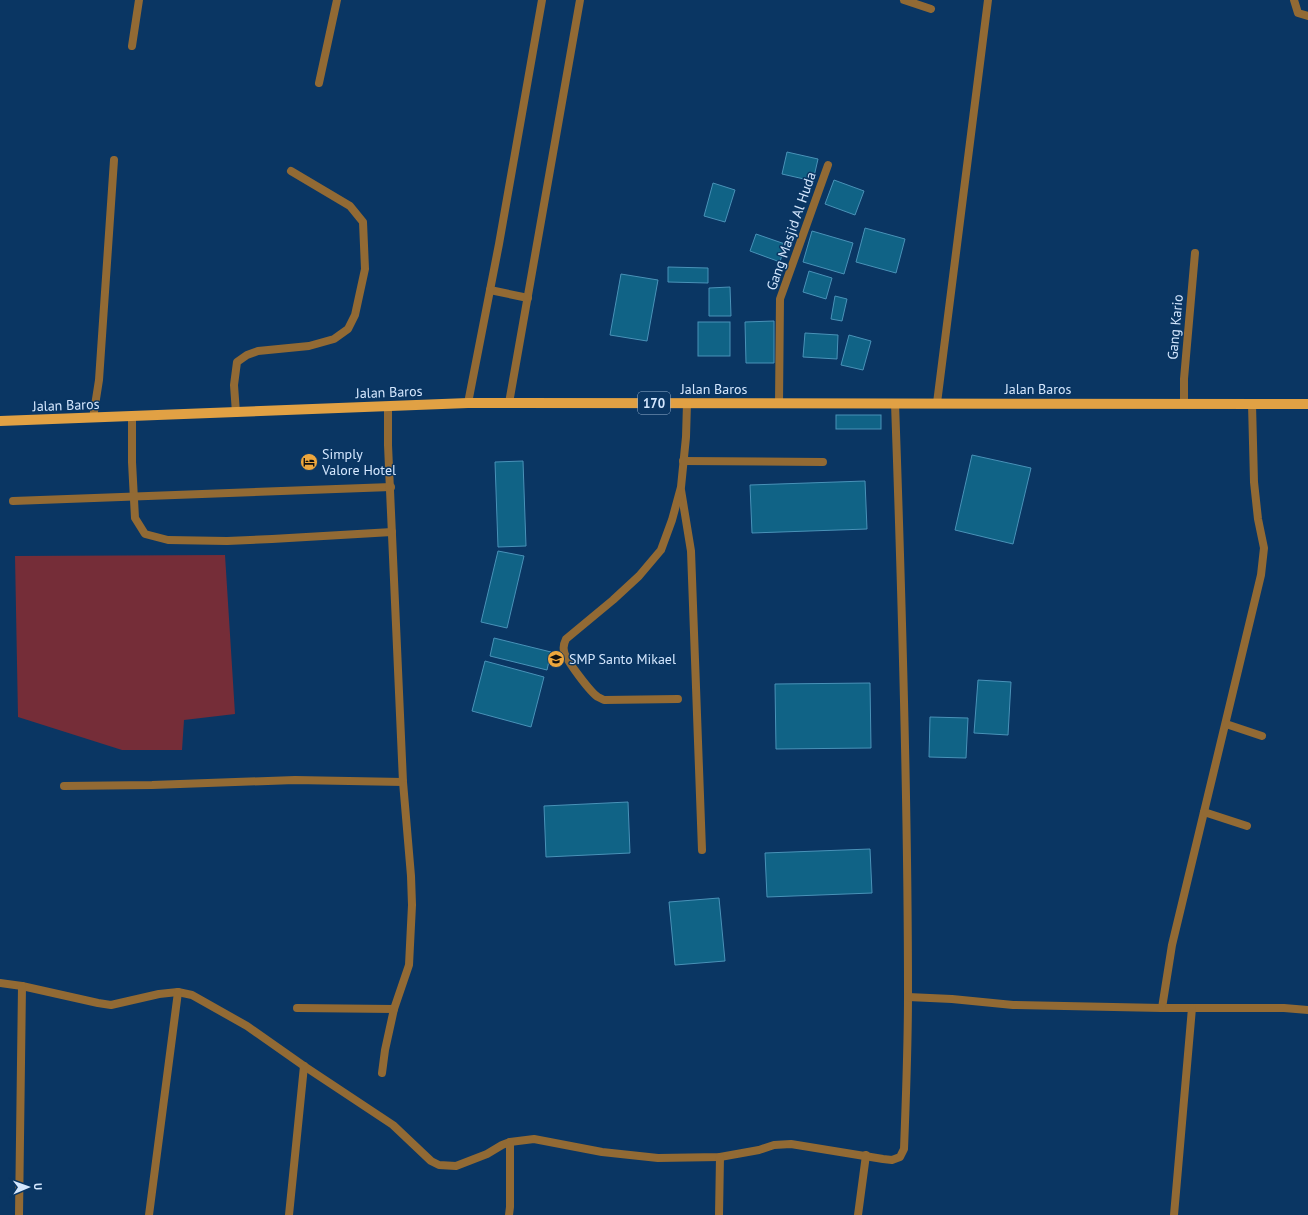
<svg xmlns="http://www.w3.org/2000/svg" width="1308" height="1215" font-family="'PT Sans',sans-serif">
<rect width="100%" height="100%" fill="#0a3663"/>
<!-- green -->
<polygon fill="#752d38" points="225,555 235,714 184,720 182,750 122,750 18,717 15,556"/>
<!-- building -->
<g fill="#106386" stroke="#4992b8">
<polygon points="787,152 818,159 813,181 782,174"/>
<polygon points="834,180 864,191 855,215 825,204"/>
<polygon points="713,183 735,190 725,222 704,216"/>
<polygon points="865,228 905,239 896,273 856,262"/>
<polygon points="812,231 853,243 844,274 803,262"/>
<polygon points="756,234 785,244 780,262 750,251"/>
<polygon points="668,267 708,268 708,283 668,282"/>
<polygon points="809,271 832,278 826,299 803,292"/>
<polygon points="621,274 658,280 647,341 610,335"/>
<polygon points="730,287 731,316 709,316 709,288"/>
<polygon points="835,296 847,299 842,321 831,319"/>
<polygon points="774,321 774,363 746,363 745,322"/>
<rect x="698" y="322" width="32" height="34"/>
<polygon points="805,333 838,335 837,359 803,357"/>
<polygon points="849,335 871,341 863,370 841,365"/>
<rect x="836" y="415" width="45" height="14"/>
<polygon points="972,455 1031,468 1013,544 955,530"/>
<polygon points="523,461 526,546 498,547 495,462"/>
<polygon points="865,481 867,529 752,533 750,485"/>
<polygon points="498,551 524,556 507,628 481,622"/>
<polygon points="494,638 551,652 547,670 490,656"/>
<polygon points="485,661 544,677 531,727 472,711"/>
<polygon points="978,680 1011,682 1008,735 974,733"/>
<polygon points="870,683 871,748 776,749 775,684"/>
<polygon points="930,717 968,718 966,758 929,757"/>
<polygon points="628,802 630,853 546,857 544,806"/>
<polygon points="870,849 872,893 767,897 765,853"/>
<polygon points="719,898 725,961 675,965 669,902"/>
</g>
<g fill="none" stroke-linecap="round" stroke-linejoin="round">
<!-- lane -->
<g stroke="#926a34" stroke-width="8">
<polyline points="236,413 234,385 237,362 247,355 258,351 309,346 334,339 348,329 355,315 365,269 363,222 350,206 291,171"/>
<polyline points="132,416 132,462 135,518 145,534 168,540 227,541 272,539 392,532"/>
<polyline points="93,418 99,380 114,160"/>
<polyline points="683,461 823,462"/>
<polyline points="681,490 691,551 702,850"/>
<polyline points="13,501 391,487"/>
<path d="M 678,699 L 604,700 C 602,699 600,698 598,697 C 591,693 565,659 564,651 C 563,647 564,643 566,639 L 613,600 L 639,576 L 661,550 L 672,520 L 681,487 L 686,437 L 687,403"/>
<polyline points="64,786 152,785 295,780 403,782"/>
<polyline points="297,1008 394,1009"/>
<polyline points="382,1073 385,1050 394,1009 409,965 412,905 411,876 403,782 388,445 388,406"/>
</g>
<!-- street -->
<g stroke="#926a34" stroke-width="8">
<polyline points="904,0 931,9"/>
<polyline points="1294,0 1298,13 1308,16"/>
<polyline points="132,46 139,0"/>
<polyline points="319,83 337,0"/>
<polyline points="490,290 528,298"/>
<polyline points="468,403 499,244 542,0"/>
<polyline points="509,403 580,0"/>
<polyline points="779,403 780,299 828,165"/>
<polyline points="937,403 988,0"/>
<polyline points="1184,404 1184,379 1195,253"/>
<polyline points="1252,404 1254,482 1258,519 1264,548 1261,575 1172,945 1162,1008 1284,1008 1308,1010"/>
<polyline points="1226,724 1262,736"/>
<polyline points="1204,812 1247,826"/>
<path d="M 0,983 L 22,986 L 98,1003 L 111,1005 L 159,994 L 178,992 L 192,995 L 247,1026 L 304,1066 L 393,1125 L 431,1161 L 439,1165 L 456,1166 L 487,1154 L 502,1145 L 510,1142 L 534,1139 L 602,1152 L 658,1158 L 720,1157 L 759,1150 L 774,1145 L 791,1144 L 883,1159 L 892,1160 L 900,1157 L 904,1149 C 906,1098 908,1046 908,995 C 908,798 902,600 895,403"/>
<polyline points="908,997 952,999 1013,1005 1162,1008"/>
<polyline points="19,1215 22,986"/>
<polyline points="149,1215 178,992"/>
<polyline points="289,1215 304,1066"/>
<polyline points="509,1215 510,1207 510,1142"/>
<polyline points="719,1215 720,1157"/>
<polyline points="858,1215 866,1155"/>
<polyline points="1174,1215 1192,1008"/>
</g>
<!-- primary -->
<polyline stroke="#e1a144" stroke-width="10" points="0,421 468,403 1308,404"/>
</g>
<!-- icons -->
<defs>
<g id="hotel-disc" transform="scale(0.9)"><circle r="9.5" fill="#eea73d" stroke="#0a3663"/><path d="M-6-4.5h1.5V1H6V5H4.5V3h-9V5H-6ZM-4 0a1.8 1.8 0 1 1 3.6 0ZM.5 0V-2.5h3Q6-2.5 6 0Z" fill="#111"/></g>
<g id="school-disc" transform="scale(0.9)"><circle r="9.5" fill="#eea73d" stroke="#0a3663"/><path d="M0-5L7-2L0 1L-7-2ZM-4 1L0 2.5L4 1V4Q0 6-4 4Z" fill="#111"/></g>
</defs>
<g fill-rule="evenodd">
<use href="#hotel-disc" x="309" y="462"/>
<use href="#school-disc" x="556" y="659"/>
</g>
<g text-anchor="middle" stroke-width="3" stroke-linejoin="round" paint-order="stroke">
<!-- shield labels -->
<rect fill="#0a3663" stroke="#97b2d0" stroke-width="1" x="638" y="392" width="32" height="22" rx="3"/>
<g font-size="13" font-weight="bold" fill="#d4e7fe">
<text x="654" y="408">170</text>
</g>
<!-- street labels -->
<g font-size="14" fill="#d4e7fe" stroke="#0a3663">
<text transform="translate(791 231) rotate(-71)" y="5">Gang Masjid Al Huda</text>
<text transform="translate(1175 327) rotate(-85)" y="5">Gang Kario</text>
<text x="714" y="394">Jalan Baros</text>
<text x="1038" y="394">Jalan Baros</text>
<text transform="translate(389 392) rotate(-2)" y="5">Jalan Baros</text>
<text transform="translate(66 405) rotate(-2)" y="5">Jalan Baros</text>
</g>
<!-- poi labels -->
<g font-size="14" fill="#d4e7fe" stroke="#0a3663" text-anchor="start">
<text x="322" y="459">Simply<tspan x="322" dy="16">Valore Hotel</tspan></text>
<text x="569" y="664">SMP Santo Mikael</text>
</g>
</g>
<!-- north arrow -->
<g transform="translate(28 1187) rotate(88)" stroke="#0a3663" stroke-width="3" paint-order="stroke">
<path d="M0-3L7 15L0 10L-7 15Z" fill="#d4e7fe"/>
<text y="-6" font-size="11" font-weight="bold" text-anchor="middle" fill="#d4e7fe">U</text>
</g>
</svg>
